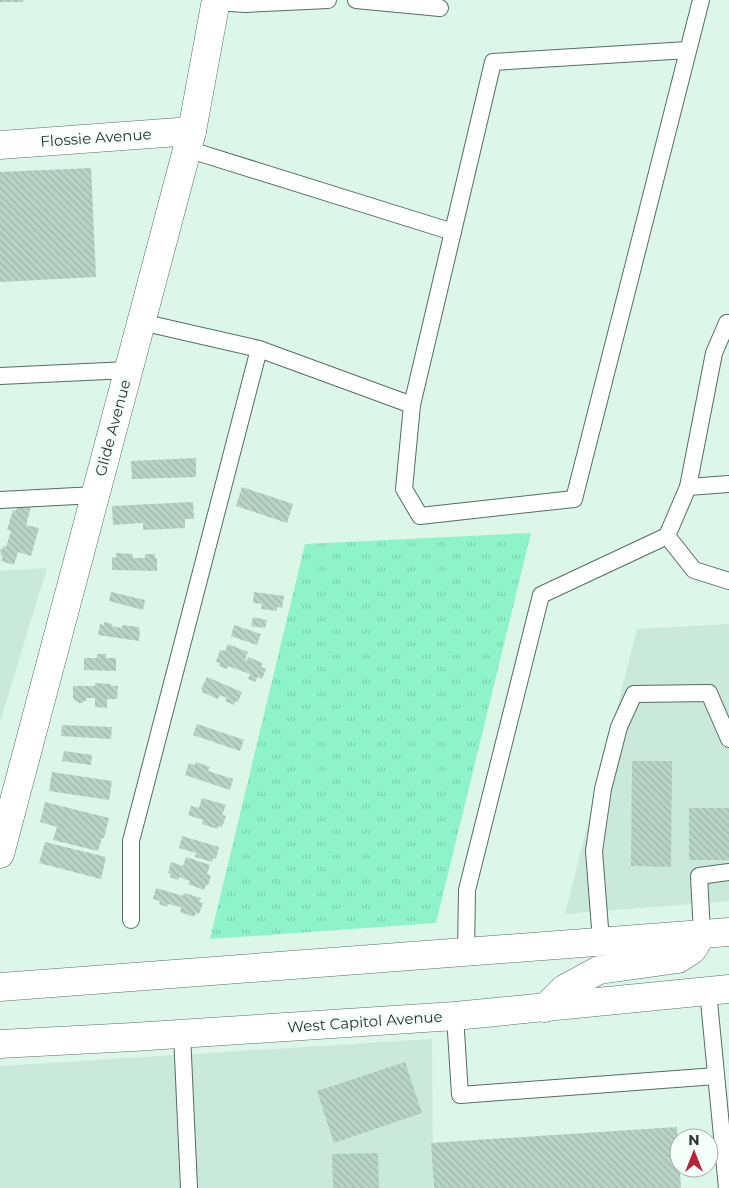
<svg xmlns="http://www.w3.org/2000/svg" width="729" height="1188" font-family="Montserrat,sans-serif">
<defs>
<pattern id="grass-tufts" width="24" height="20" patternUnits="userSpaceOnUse" patternTransform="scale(1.25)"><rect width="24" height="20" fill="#8ef3cb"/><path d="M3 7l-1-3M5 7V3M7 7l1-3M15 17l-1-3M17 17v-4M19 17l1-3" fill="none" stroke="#7ad1af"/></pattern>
<pattern id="building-back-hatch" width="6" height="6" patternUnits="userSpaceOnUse" patternTransform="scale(1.25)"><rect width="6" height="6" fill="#b9d3c7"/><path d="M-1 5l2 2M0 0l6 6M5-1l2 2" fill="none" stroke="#9fb6ab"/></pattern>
</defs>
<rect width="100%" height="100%" fill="#dcf6ea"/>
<!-- built -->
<g fill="#c9eadb">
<polygon points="47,568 0,722 0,571"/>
<polygon points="729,624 729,901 565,914 637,629"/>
<polygon points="432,1039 433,1188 0,1188 0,1066"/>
</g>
<!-- grass -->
<polygon fill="url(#grass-tufts)" points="531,533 436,923 210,939 305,544"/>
<!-- building -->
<g fill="url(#building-back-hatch)">
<rect x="0" y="0" width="23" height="2"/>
<polygon points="91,168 96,277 0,282 0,172"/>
<polygon points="196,458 196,477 132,479 131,461"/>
<polygon points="242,487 293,504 287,523 236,506"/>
<polygon points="193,502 194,519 185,519 185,528 143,530 143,523 113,525 112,506"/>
<polygon points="18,504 31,507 26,525 39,528 31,556 18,552 14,565 1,561 3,556 1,556 0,549 2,550 3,546 6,547 11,531 7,530 13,510 16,511"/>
<polygon points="116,553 133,554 133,558 145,558 145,554 155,554 155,558 157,558 157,571 112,570 112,557 116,558"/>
<polygon points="111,592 145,600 143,610 109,601"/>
<polygon points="254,592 284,596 282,608 277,607 277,611 261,609 262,604 253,603"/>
<polygon points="253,617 267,620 265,628 251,626"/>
<polygon points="104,622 112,624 112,626 122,628 122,625 139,627 139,630 140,630 139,641 98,635 100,624 104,625"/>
<polygon points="234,625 261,634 257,645 231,636"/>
<polygon points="228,644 248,652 245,660 247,661 248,657 263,663 261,667 266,669 262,679 257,677 256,682 248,679 250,674 228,666 227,669 219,666 220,663 216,662 220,650 225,651"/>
<polygon points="97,654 106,654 106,658 116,658 116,671 84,670 84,658 97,658"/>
<polygon points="207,677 242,692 238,702 236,701 234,705 225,701 227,698 220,695 218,699 202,692 203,690 201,689"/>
<polygon points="95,683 111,684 111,686 118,686 117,699 107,699 107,708 95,707 95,698 86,698 86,701 83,701 83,703 78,703 78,701 75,701 75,699 73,699 73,686 95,686"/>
<polygon points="197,724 244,740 240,751 193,735"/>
<polygon points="62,725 112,727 111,739 61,736"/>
<polygon points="64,751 92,755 91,765 62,761"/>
<polygon points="632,761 672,761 671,867 631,866"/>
<polygon points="196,762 210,767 208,771 233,779 230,790 185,775 189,763 195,765"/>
<polygon points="52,772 112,781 109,800 49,791"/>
<polygon points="202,798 226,805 222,815 226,816 222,827 218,826 217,829 202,824 203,820 188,815 191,806 199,808"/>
<polygon points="45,802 109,818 104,838 102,838 98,851 53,840 57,827 40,822"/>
<rect x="689" y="808" width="40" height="52"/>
<polygon points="182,836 219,847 216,859 213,858 212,862 195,857 196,853 179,848"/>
<polygon points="45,842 106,857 101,879 39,863"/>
<polygon points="186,857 210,865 207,874 211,876 208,885 206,885 204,890 188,884 190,881 179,877 178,880 170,877 171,874 168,873 171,862 183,866"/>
<polygon points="156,888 183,896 184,893 201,898 199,902 203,903 199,914 196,913 194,917 180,912 181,907 168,904 167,907 159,904 160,901 153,899"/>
<polygon points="405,1062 422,1113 334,1143 317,1091"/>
<polygon points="677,1127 681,1188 434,1188 431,1143"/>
<polygon points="378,1153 379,1188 333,1188 332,1154"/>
</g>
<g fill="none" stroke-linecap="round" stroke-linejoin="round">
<!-- service casing -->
<g stroke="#566d63" stroke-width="18">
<g id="service">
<polyline points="356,0 440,8"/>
<polyline points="216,2 245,4 328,0"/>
<polyline points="688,50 493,62 412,405 404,489 420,516 574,499 701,0"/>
<polyline points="187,149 453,232"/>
<polyline points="141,322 259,349 412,405"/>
<polyline points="729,323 727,323 714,353 688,487 667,536 694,570 729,581"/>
<polyline points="0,376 128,370"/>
<polyline points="688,487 729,484"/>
<polyline points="0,500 95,495"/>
<polyline points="131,920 131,841 259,349"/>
<polyline points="702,934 699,876 729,872"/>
<polyline points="601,941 594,851 603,789 619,727 634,694 709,693 729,739"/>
<polyline points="466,952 467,890 541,595 667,536"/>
<polyline points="708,991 727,1188"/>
<polyline points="455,1016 460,1095 716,1076"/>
<polyline points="182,1034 189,1188"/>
</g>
</g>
<!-- minor casing -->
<g stroke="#566d63" stroke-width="29">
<g id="minor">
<polyline points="0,145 192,131"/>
<polyline points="0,854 192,131 216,0"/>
</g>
</g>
<!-- secondary casing -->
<g stroke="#566d63" stroke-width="29">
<g id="secondary">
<polyline points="0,987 729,932"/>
<polyline points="545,1008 564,989 599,970 678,959 692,950 702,934"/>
<polyline points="0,1044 133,1037 455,1016 729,989"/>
</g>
</g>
<!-- service -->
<use href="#service" stroke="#fff" stroke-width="16"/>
<!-- minor -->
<use href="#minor" stroke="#fff" stroke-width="28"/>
<!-- secondary -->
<use href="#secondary" stroke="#fff" stroke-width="28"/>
</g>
<g text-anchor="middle" stroke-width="5" stroke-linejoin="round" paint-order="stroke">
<!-- street labels -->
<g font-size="15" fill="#27312d" stroke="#f4fffa">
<text transform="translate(96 138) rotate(-4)" y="5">Flossie Avenue</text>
<text transform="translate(113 428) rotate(-75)" y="5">Glide Avenue</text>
<text transform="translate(365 1022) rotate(-4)" y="5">West Capitol Avenue</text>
</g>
</g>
<!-- north arrow -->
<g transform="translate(694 1153)"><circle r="24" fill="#f4fffa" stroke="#a2ada8"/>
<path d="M0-4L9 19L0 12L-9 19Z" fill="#b5233f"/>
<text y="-8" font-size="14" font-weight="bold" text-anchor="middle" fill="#27312d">N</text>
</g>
</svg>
